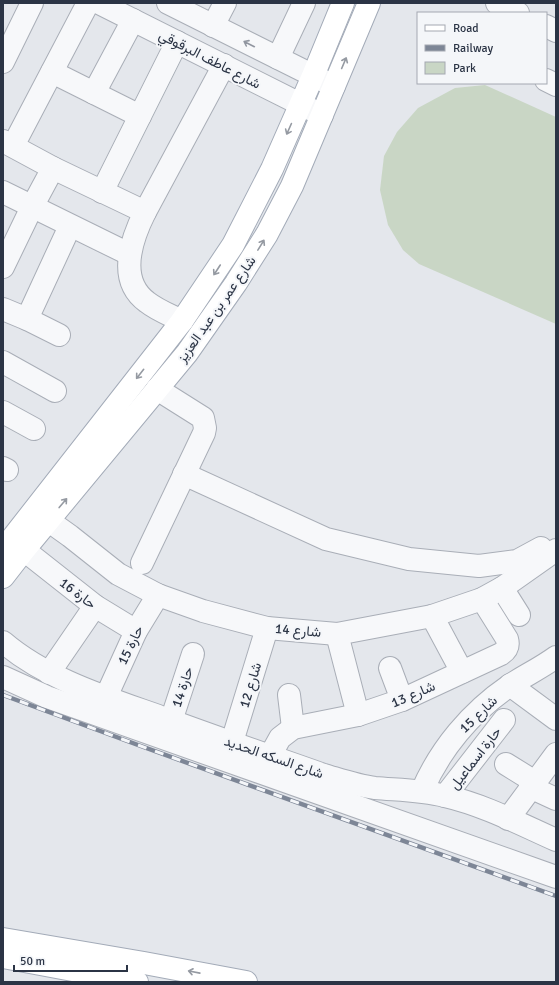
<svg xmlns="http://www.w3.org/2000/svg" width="559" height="985" font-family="Signika,Vazirmatn,sans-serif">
<rect width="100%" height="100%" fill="#e4e7ec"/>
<!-- green -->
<polygon fill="#c9d6c5" points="485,85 556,117 556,324 419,264 403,250 388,225 380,190 384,156 397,132 418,108 455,88"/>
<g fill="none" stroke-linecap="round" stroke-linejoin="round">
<!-- minor casing -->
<g stroke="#a9aeb7" stroke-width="24">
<g id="minor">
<polyline points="99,3 322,115"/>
<polyline points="168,3 334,86"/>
<polyline points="497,3 518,13"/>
<polyline points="213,26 225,3"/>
<polyline points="546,26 556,31"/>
<polyline points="278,58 304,3"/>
<polyline points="3,62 32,3"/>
<polyline points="52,72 140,116"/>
<polyline points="546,80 556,85"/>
<polyline points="94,93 133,20"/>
<polyline points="3,141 53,168 145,212"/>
<polyline points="13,146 88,3"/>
<polyline points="3,192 129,254"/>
<polyline points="102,192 177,42"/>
<polyline points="3,267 32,207 53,168"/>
<polyline points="3,309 27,319 59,335"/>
<polyline points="27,319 70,226"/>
<path d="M 182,321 C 170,315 157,310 147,302 C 117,280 131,240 145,212 L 224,65"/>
<polyline points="3,362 55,391"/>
<polyline points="3,412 34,429"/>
<polyline points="3,468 7,470"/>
<polyline points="184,474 326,539 409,559 479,566 517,561 541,548"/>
<polyline points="49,521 70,536 118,574 158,595 203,611 267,628 337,634 432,616 482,599 502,588 556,550"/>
<polyline points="24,550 95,606 136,631"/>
<polyline points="142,563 204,433 205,428 203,418 157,389"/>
<polyline points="502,588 519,615"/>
<polyline points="432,616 462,672"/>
<polyline points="337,634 358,715"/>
<path d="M 3,642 C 46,679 108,698 161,717 C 215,737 270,756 324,775 C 341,780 358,786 375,788 C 398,790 422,790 445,796 C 484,805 520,824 556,840"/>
<polyline points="390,668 402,700"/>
<polyline points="49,673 95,606"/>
<polyline points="3,677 47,697 556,877"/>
<polyline points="510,685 556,719"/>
<polyline points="289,695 293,728"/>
<polyline points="106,697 136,631 158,595"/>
<polyline points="171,721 193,654"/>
<polyline points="232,742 267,628"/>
<path d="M 270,756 L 280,738 L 293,728 L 358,715 L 402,700 L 501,654 C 507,650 509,646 507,639 L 482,599"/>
<polyline points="506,764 535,782"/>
<polyline points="530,787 556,799"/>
<path d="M 422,791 C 440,749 471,712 509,686 C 524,676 541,668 556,657"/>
<polyline points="445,796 504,720"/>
<polyline points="508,819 556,754"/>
</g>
</g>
<!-- major casing -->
<g stroke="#a3abb8" stroke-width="24">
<g id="major">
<polyline points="3,550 182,321 233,245 272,169 313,76 343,3"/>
<polyline points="3,577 24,550 187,353 236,283 267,234 292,186 369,3"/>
<polyline points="3,939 144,963 246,982"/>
<polyline points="3,957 137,982"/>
</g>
</g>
<!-- minor -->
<use href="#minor" stroke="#f7f8fa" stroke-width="22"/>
<!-- major -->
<use href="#major" stroke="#fff" stroke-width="22"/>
<!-- rail casing -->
<g stroke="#7d8696" stroke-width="4.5">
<polyline id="rail" points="3,695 138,745 556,896"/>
</g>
<!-- rail -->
<use href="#rail" stroke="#f4f6f9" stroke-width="3" stroke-dasharray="9" stroke-linecap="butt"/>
</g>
<!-- one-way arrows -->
<defs><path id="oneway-shaft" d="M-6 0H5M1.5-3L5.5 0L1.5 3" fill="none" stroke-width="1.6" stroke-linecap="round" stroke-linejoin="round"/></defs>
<use stroke="#9196a0" href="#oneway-shaft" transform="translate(249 44) rotate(-153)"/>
<g stroke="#959aa2">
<use href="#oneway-shaft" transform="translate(344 63) rotate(-67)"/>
<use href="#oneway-shaft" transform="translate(289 129) rotate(114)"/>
<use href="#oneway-shaft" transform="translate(261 245) rotate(-58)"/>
<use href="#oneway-shaft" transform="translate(217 270) rotate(123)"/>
<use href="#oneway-shaft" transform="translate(140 374) rotate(128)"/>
<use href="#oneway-shaft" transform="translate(63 503) rotate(-50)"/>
<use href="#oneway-shaft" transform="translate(194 972) rotate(-169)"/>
</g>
<g text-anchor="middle" stroke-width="4" stroke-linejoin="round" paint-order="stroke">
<!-- street labels -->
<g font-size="14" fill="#2b3445" stroke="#f4f6f9">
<text transform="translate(210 59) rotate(27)" y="5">شارع عاطف البرقوقي</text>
<text transform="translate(216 309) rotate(-55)" y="5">شارع عمر بن عبد العزيز</text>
<text transform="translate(78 593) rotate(37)" y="5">حارة 16</text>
<text transform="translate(298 630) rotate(5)" y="5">شارع 14</text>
<text transform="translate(130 645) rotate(-64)" y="5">حارة 15</text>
<text transform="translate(250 685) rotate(-73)" y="5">شارع 12</text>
<text transform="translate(182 687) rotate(-72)" y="5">حارة 14</text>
<text transform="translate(413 694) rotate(-23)" y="5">شارع 13</text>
<text transform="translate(478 714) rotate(-44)" y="5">شارع 15</text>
<text transform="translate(274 757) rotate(19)" y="5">شارع السكه الحديد</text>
<text transform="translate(475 758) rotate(-52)" y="5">حارة اسماعيل</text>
</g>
</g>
<!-- border -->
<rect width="559" height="985" fill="none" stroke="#2b3445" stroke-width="8"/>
<!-- legend -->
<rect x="417" y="12" width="130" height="72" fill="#f4f6f9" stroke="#a4a8b1"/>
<rect x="425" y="25" width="20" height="6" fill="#ffffff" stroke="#a4a8b1"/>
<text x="453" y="32" font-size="12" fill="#2b3445">Road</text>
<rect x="425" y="45" width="20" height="6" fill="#7d8696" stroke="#a4a8b1"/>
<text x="453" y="52" font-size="12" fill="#2b3445">Railway</text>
<rect x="425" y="62" width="20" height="12" fill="#c9d6c5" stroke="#a4a8b1"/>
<text x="453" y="72" font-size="12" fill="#2b3445">Park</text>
<!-- scale -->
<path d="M14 965v6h113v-6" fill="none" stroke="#2b3445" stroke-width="2"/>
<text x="20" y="965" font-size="12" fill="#2b3445" stroke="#f4f6f9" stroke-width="3" paint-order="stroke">50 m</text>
</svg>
